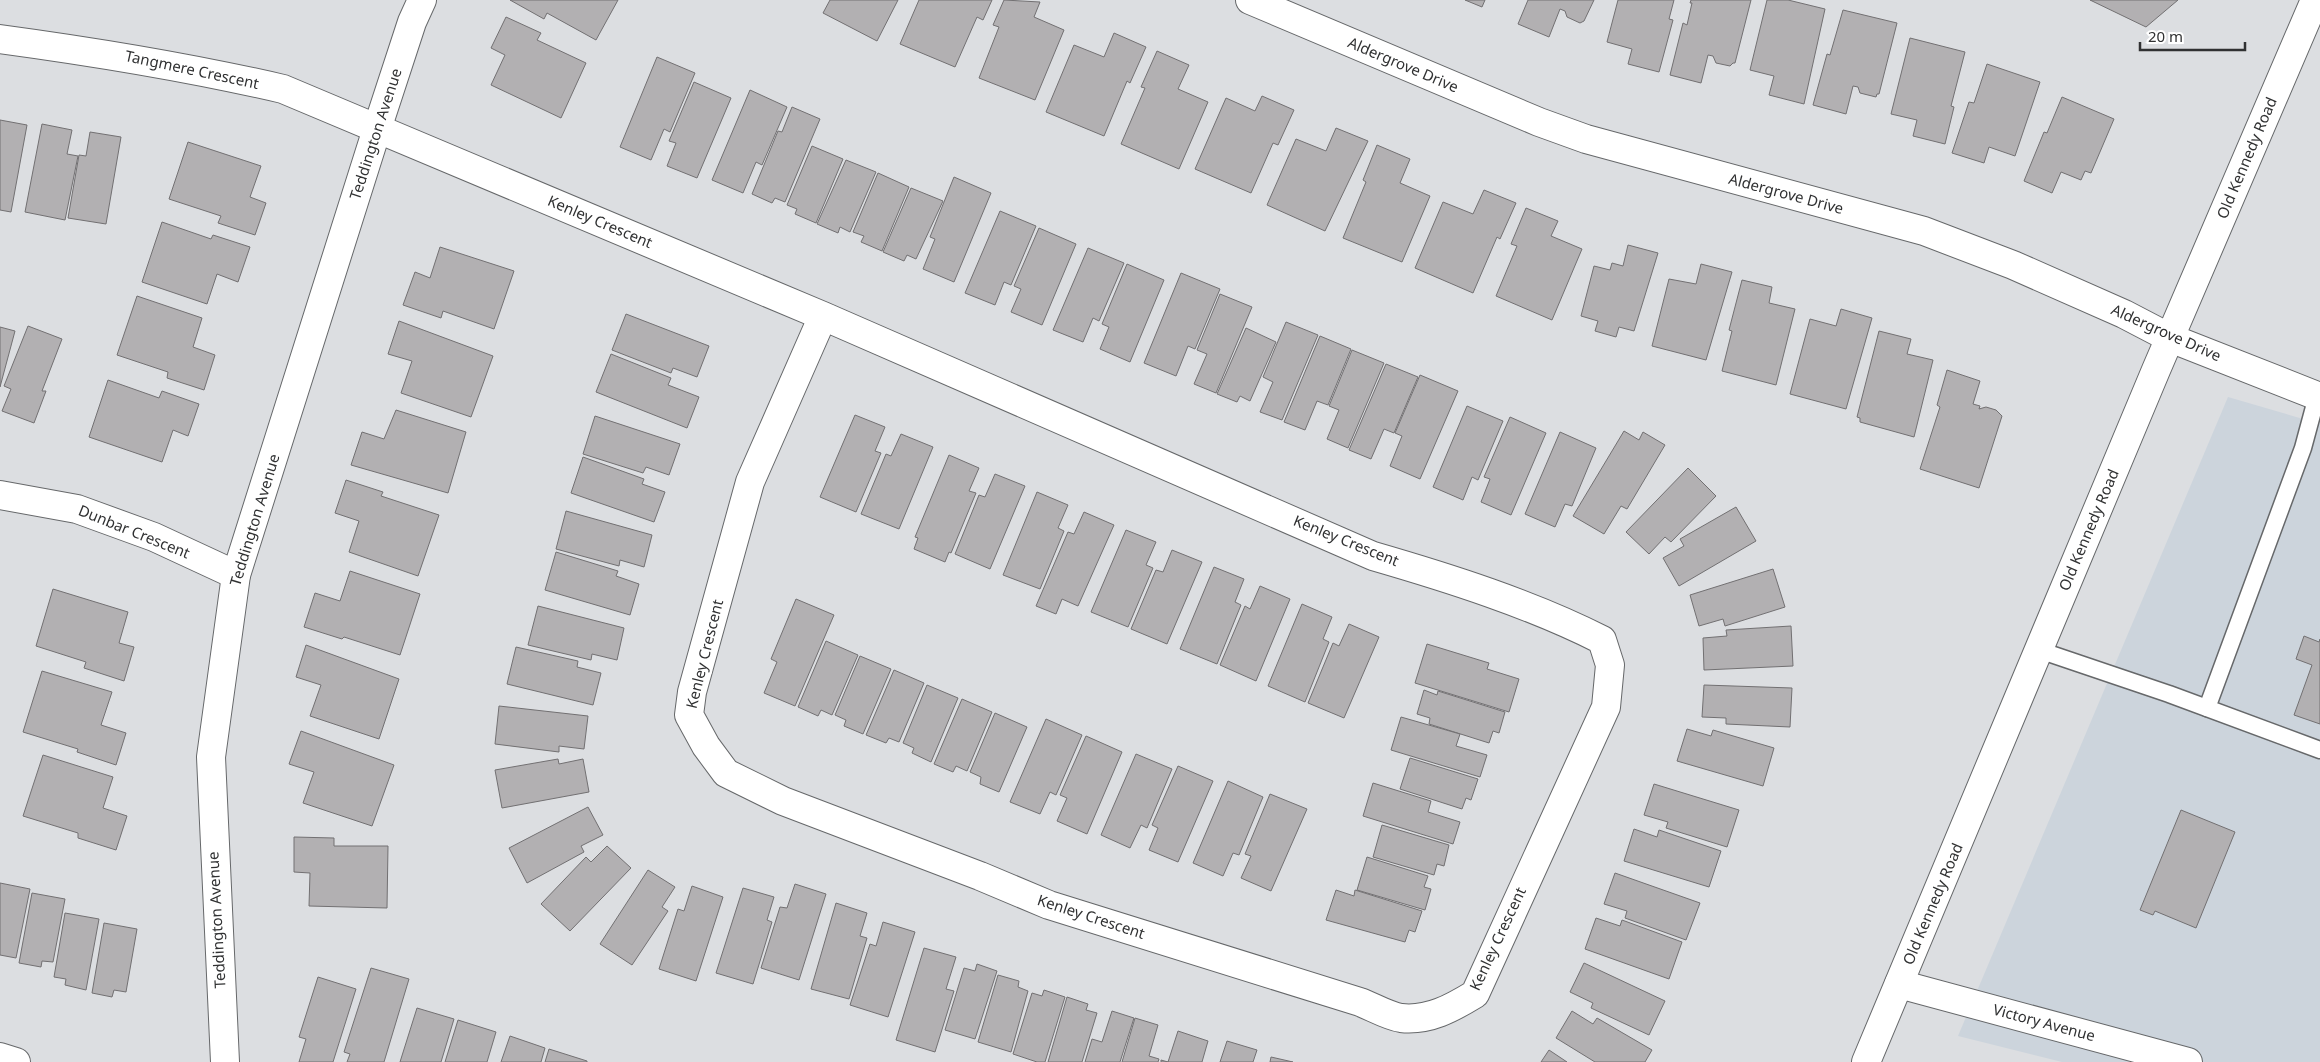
<svg xmlns="http://www.w3.org/2000/svg" width="2320" height="1062" font-family="'Noto Sans',sans-serif">
<rect width="100%" height="100%" fill="#dcdee1"/>
<!-- built -->
<polygon fill="#ccd4dc" points="2228,397 2320,424 2320,1062 2062,1062 1958,1036"/>
<!-- building -->
<g fill="#b2b0b2" stroke="#727072">
<polygon points="510,0 618,0 596,40 547,13 544,19"/>
<polygon points="830,0 898,0 877,41 823,13"/>
<polygon points="919,0 992,0 983,20 977,17 955,67 900,44"/>
<polygon points="1004,0 1040,2 1034,17 1064,30 1035,100 979,78 999,27 993,25"/>
<polygon points="1465,0 1485,0 1482,7"/>
<polygon points="1528,0 1594,0 1584,21 1580,23 1567,17 1565,11 1560,9 1549,37 1518,24"/>
<polygon points="1618,0 1674,0 1669,19 1673,20 1659,72 1628,64 1632,49 1607,42"/>
<polygon points="1691,0 1751,0 1735,63 1733,63 1730,66 1716,63 1713,56 1708,55 1701,83 1670,75 1683,23 1687,25 1692,3 1690,3"/>
<polygon points="1767,0 1788,0 1825,9 1804,104 1769,95 1774,76 1750,70"/>
<polygon points="2090,0 2178,0 2146,27"/>
<polygon points="1843,10 1897,23 1879,94 1877,94 1876,97 1860,93 1858,87 1853,86 1846,114 1813,105 1827,54 1830,55"/>
<polygon points="506,17 541,33 537,40 586,63 561,118 491,85 505,55 491,48"/>
<polygon points="1114,33 1146,47 1130,83 1127,81 1104,136 1046,112 1074,45 1104,57"/>
<polygon points="1910,38 1965,52 1951,106 1954,107 1945,144 1913,136 1917,120 1891,114"/>
<polygon points="1157,51 1189,65 1178,89 1208,102 1179,169 1121,144 1145,88 1141,87"/>
<polygon points="657,57 695,73 670,132 664,129 651,160 620,147"/>
<polygon points="1987,64 2040,82 2015,156 1989,147 1984,163 1952,153 1969,102 1974,103"/>
<polygon points="694,82 731,98 697,178 667,166 676,143 669,141"/>
<polygon points="750,90 787,107 762,165 756,162 743,193 712,180"/>
<polygon points="1262,96 1294,110 1278,145 1273,143 1251,193 1195,169 1226,98 1255,111"/>
<polygon points="2062,97 2114,119 2091,173 2085,171 2081,180 2061,172 2052,193 2024,181 2044,132 2047,133"/>
<polygon points="792,107 820,119 785,202 775,198 772,203 752,194 778,131 782,132"/>
<polygon points="0,120 27,125 11,212 0,210"/>
<polygon points="42,124 72,130 67,154 78,156 65,220 25,212"/>
<polygon points="1336,128 1368,141 1325,231 1267,205 1296,139 1326,151"/>
<polygon points="90,132 121,137 106,224 68,218 79,155 86,156"/>
<polygon points="188,142 261,166 250,197 266,203 255,235 218,223 221,216 169,199"/>
<polygon points="1377,145 1410,159 1400,183 1430,196 1402,262 1343,238 1366,182 1363,180"/>
<polygon points="812,146 843,159 816,223 795,214 797,209 787,205"/>
<polygon points="846,160 876,172 850,232 840,227 838,233 817,224"/>
<polygon points="878,173 909,187 882,251 861,242 864,236 853,232"/>
<polygon points="954,177 991,193 954,282 923,269 935,239 930,237"/>
<polygon points="911,188 943,201 916,259 907,255 904,261 883,252"/>
<polygon points="1484,190 1516,203 1500,239 1497,237 1473,293 1415,268 1443,202 1473,214"/>
<polygon points="1526,208 1558,221 1551,236 1582,249 1552,320 1496,296 1517,246 1511,244"/>
<polygon points="1000,211 1036,226 1011,285 1004,282 995,305 965,293"/>
<polygon points="162,222 211,239 213,235 250,247 238,282 217,274 207,304 142,282"/>
<polygon points="1039,228 1076,244 1042,325 1011,312 1021,289 1014,286"/>
<polygon points="1628,245 1658,253 1634,331 1619,327 1616,337 1595,331 1598,321 1581,316 1594,266 1610,270 1612,263 1623,266"/>
<polygon points="440,247 514,271 494,329 443,311 441,318 403,305 415,272 430,278"/>
<polygon points="1088,248 1124,263 1099,321 1093,318 1083,342 1053,330"/>
<polygon points="1127,264 1164,280 1130,362 1100,349 1109,327 1102,324"/>
<polygon points="1701,264 1732,272 1706,360 1652,346 1669,279 1696,284"/>
<polygon points="1181,273 1220,289 1195,349 1188,346 1176,376 1144,363"/>
<polygon points="1742,280 1772,287 1769,303 1795,309 1776,385 1722,371 1732,331 1729,330"/>
<polygon points="1220,294 1252,307 1216,393 1194,384 1207,354 1197,350"/>
<polygon points="137,296 202,318 193,347 215,355 204,390 167,378 168,372 117,355"/>
<polygon points="1841,309 1872,318 1846,409 1790,394 1810,319 1836,326"/>
<polygon points="626,314 709,346 697,377 673,368 671,373 612,350"/>
<polygon points="399,321 493,356 471,417 401,393 412,361 388,354"/>
<polygon points="1286,322 1318,335 1282,420 1260,412 1273,382 1263,377"/>
<polygon points="28,326 62,339 42,391 46,391 34,423 2,411 11,389 4,386"/>
<polygon points="0,327 15,331 0,387"/>
<polygon points="1246,328 1276,342 1250,401 1240,396 1237,402 1217,394"/>
<polygon points="1879,331 1911,339 1907,354 1933,360 1914,437 1860,422 1860,418 1857,417"/>
<polygon points="1320,336 1351,349 1328,405 1317,401 1305,430 1284,422"/>
<polygon points="1352,350 1384,363 1348,448 1327,439 1339,410 1329,406"/>
<polygon points="611,354 671,378 668,385 699,397 687,428 596,392"/>
<polygon points="1386,364 1418,377 1394,433 1384,429 1371,459 1349,450"/>
<polygon points="1947,370 1980,381 1973,404 1980,406 1979,409 1986,407 1996,410 2002,416 1979,488 1920,469 1940,407 1937,405"/>
<polygon points="1420,375 1458,391 1420,479 1390,466 1402,436 1395,433"/>
<polygon points="108,380 159,398 162,391 199,404 188,436 173,430 162,462 89,437"/>
<polygon points="1467,406 1503,421 1478,480 1472,477 1463,500 1433,487"/>
<polygon points="396,410 466,432 448,493 351,465 362,432 384,439"/>
<polygon points="855,415 885,427 875,451 881,453 856,512 820,497"/>
<polygon points="595,416 680,444 669,475 646,467 643,473 583,454"/>
<polygon points="1510,417 1546,433 1511,515 1481,502 1490,479 1484,477"/>
<polygon points="1624,431 1639,440 1643,432 1665,445 1627,509 1621,506 1604,534 1573,516"/>
<polygon points="1560,432 1596,448 1572,506 1565,504 1555,527 1525,514"/>
<polygon points="901,434 933,447 899,529 861,514 886,454 891,456"/>
<polygon points="949,455 979,468 969,491 976,493 951,553 949,552 945,562 914,549 918,538 915,537"/>
<polygon points="583,457 644,479 642,484 665,492 654,522 571,493"/>
<polygon points="1688,468 1716,496 1671,542 1665,537 1649,554 1626,532"/>
<polygon points="995,474 1025,486 990,569 955,554 979,495 985,497"/>
<polygon points="346,480 383,492 381,496 439,515 418,576 349,552 359,521 335,513"/>
<polygon points="1037,492 1068,505 1058,528 1064,531 1040,589 1003,575"/>
<polygon points="1736,507 1756,541 1679,586 1663,558 1684,546 1680,539"/>
<polygon points="566,511 652,535 644,567 620,560 619,566 556,549"/>
<polygon points="1084,512 1114,525 1078,606 1062,599 1056,614 1036,606 1068,532 1074,534"/>
<polygon points="1126,530 1156,542 1146,565 1153,568 1128,627 1091,612"/>
<polygon points="1172,550 1202,562 1167,644 1131,629 1156,570 1163,572"/>
<polygon points="556,552 618,571 616,576 639,584 630,615 545,590"/>
<polygon points="1214,567 1244,579 1235,602 1241,605 1217,664 1180,649"/>
<polygon points="1773,569 1785,607 1725,626 1723,619 1699,626 1690,595"/>
<polygon points="350,571 420,594 400,655 344,637 342,639 304,627 315,593 340,601"/>
<polygon points="1260,586 1290,599 1256,681 1220,665 1245,606 1250,609"/>
<polygon points="53,589 128,612 119,643 134,647 124,681 84,668 86,662 36,646"/>
<polygon points="796,599 834,615 795,706 764,693 777,662 771,659"/>
<polygon points="1302,604 1332,617 1323,639 1329,642 1305,702 1268,686"/>
<polygon points="538,606 624,628 617,660 592,654 591,660 528,645"/>
<polygon points="1349,624 1379,637 1344,718 1308,703 1333,643 1339,646"/>
<polygon points="1791,626 1793,666 1704,670 1703,638 1727,636 1726,630"/>
<polygon points="2304,636 2319,642 2320,639 2320,724 2294,715 2312,665 2296,659"/>
<polygon points="826,641 858,655 832,715 821,710 818,716 798,707"/>
<polygon points="1427,644 1489,663 1487,669 1519,679 1509,712 1415,683"/>
<polygon points="306,645 399,679 379,739 310,716 321,685 296,677"/>
<polygon points="516,647 578,661 577,667 601,673 593,705 507,684"/>
<polygon points="860,656 891,669 863,734 844,726 846,720 835,715"/>
<polygon points="894,670 924,683 899,742 889,738 886,743 866,735"/>
<polygon points="42,671 112,692 101,725 126,733 116,765 77,752 78,749 23,732"/>
<polygon points="927,685 958,698 931,762 912,753 914,748 903,743"/>
<polygon points="1704,685 1792,688 1790,727 1726,724 1726,718 1702,717"/>
<polygon points="1424,690 1437,695 1438,691 1505,712 1499,733 1493,731 1489,743 1429,724 1430,718 1417,714"/>
<polygon points="962,699 992,712 967,771 956,766 953,772 934,764"/>
<polygon points="499,706 588,716 584,749 559,746 559,752 495,744"/>
<polygon points="995,713 1027,727 999,792 980,784 981,777 970,772"/>
<polygon points="1401,717 1460,734 1456,746 1487,755 1480,777 1391,750"/>
<polygon points="1046,719 1082,735 1056,795 1050,792 1040,814 1010,802"/>
<polygon points="1687,729 1711,736 1713,730 1774,748 1763,786 1677,761"/>
<polygon points="301,731 394,765 372,826 303,803 314,772 289,764"/>
<polygon points="1086,736 1122,752 1087,834 1057,821 1067,798 1060,795"/>
<polygon points="1136,754 1172,769 1147,828 1141,825 1130,848 1101,835"/>
<polygon points="43,755 113,777 103,808 127,816 116,850 78,838 78,833 23,816"/>
<polygon points="1410,758 1478,779 1471,800 1466,798 1462,809 1400,789"/>
<polygon points="558,759 559,764 583,759 589,792 502,808 495,770"/>
<polygon points="1178,766 1213,781 1178,862 1149,850 1158,828 1152,825"/>
<polygon points="1228,781 1263,797 1239,855 1233,853 1223,876 1193,863"/>
<polygon points="1373,783 1431,801 1428,812 1460,822 1453,844 1363,816"/>
<polygon points="1654,784 1739,810 1727,847 1666,828 1668,822 1644,815"/>
<polygon points="1270,794 1307,809 1271,891 1241,878 1251,856 1245,854"/>
<polygon points="588,807 603,835 581,846 584,852 527,883 509,848"/>
<polygon points="2181,810 2235,832 2196,928 2155,911 2153,915 2140,910"/>
<polygon points="1382,825 1449,845 1444,866 1437,864 1434,875 1373,857"/>
<polygon points="1634,829 1657,837 1659,830 1721,851 1709,887 1624,861"/>
<polygon points="294,837 334,838 334,846 388,846 387,908 309,906 310,873 294,872"/>
<polygon points="607,846 631,868 570,931 541,904 586,857 591,862"/>
<polygon points="1367,857 1428,876 1424,887 1431,889 1425,910 1357,890"/>
<polygon points="648,870 675,887 662,907 668,911 632,965 600,944"/>
<polygon points="1615,873 1700,903 1686,940 1625,918 1627,911 1604,904"/>
<polygon points="0,883 30,889 16,958 0,955"/>
<polygon points="795,884 826,894 799,980 761,968 780,907 787,908"/>
<polygon points="692,886 723,897 696,981 659,969 678,909 684,911"/>
<polygon points="743,888 774,897 767,920 772,922 753,984 716,973"/>
<polygon points="1336,890 1354,896 1355,890 1422,911 1415,932 1409,930 1405,942 1326,920"/>
<polygon points="32,893 65,899 53,962 42,961 41,967 19,963"/>
<polygon points="836,903 867,913 860,936 867,938 849,999 811,989"/>
<polygon points="65,913 99,919 86,990 65,985 66,979 54,977"/>
<polygon points="1596,918 1620,926 1622,920 1682,942 1669,979 1585,949"/>
<polygon points="883,922 915,932 888,1017 850,1005 870,944 876,946"/>
<polygon points="104,923 137,929 126,992 114,990 112,997 92,993"/>
<polygon points="924,948 956,957 946,989 954,991 935,1052 896,1040"/>
<polygon points="1584,963 1665,1001 1649,1035 1591,1008 1593,1003 1570,992"/>
<polygon points="977,964 997,971 975,1039 945,1030 964,968 975,971"/>
<polygon points="371,968 409,979 384,1062 347,1062 350,1054 344,1052"/>
<polygon points="998,975 1019,981 1018,987 1028,991 1011,1052 978,1042"/>
<polygon points="318,977 356,989 333,1062 299,1062 306,1039 299,1037"/>
<polygon points="1044,990 1065,997 1045,1062 1037,1062 1013,1054 1032,993 1042,996"/>
<polygon points="1067,997 1088,1004 1086,1010 1097,1013 1082,1062 1048,1062"/>
<polygon points="417,1008 454,1019 441,1062 400,1062"/>
<polygon points="1112,1011 1134,1018 1120,1062 1085,1062 1092,1039 1102,1042"/>
<polygon points="1572,1011 1593,1024 1597,1018 1652,1050 1645,1062 1595,1062 1556,1038"/>
<polygon points="1135,1018 1158,1025 1149,1056 1159,1059 1158,1062 1122,1062"/>
<polygon points="458,1020 496,1032 487,1062 445,1062"/>
<polygon points="1178,1031 1208,1041 1202,1062 1161,1062 1161,1060 1168,1062"/>
<polygon points="510,1036 545,1048 541,1062 501,1062"/>
<polygon points="1227,1041 1257,1050 1253,1062 1220,1062"/>
<polygon points="549,1049 587,1061 587,1062 545,1062"/>
<polygon points="1549,1050 1567,1062 1541,1062"/>
<polygon points="1271,1057 1293,1062 1270,1062"/>
</g>
<g fill="none" stroke-linecap="round" stroke-linejoin="round">
<!-- lane casing -->
<g stroke="#66686a" stroke-width="19">
<g id="lane">
<polyline points="2039,650 2169,694 2320,750"/>
<polyline points="2207,708 2303,448 2317,396"/>
</g>
</g>
<!-- street casing -->
<g stroke="#66686a" stroke-width="30">
<g id="street">
<path d="M 0,39 C 96,52 189,67 283,89 L 823,316 L 1373,556 C 1449,578 1531,604 1602,640 L 1610,665 L 1606,707 L 1475,994 C 1452,1008 1429,1021 1401,1018 C 1388,1016 1373,1007 1360,1002 L 1049,905 L 980,876 L 783,801 L 726,773 L 706,746 L 689,715 L 692,692 L 750,482 L 823,316"/>
<polyline points="2170,338 2320,397"/>
<polyline points="0,495 77,509 154,537 236,575"/>
<polyline points="1899,984 2188,1062"/>
<polyline points="0,1057 16,1062"/>
</g>
</g>
<!-- secondary casing -->
<g stroke="#66686a" stroke-width="30">
<g id="secondary">
<polyline points="1250,0 1539,122 1586,139 1924,231 2013,265 2124,314 2170,338"/>
<polyline points="225,1062 211,757 236,575 377,129 412,22 422,0"/>
<polyline points="1866,1062 2156,370 2315,0"/>
</g>
</g>
<!-- lane -->
<use href="#lane" stroke="#fff" stroke-width="16"/>
<!-- street -->
<use href="#street" stroke="#fff" stroke-width="28"/>
<!-- secondary -->
<use href="#secondary" stroke="#fff" stroke-width="28"/>
</g>
<g text-anchor="middle" stroke-width="5" stroke-linejoin="round" paint-order="stroke">
<!-- street labels -->
<g font-size="15" fill="#303132" stroke="#fff">
<text transform="translate(1403 65) rotate(23)" y="5">Aldergrove Drive</text>
<text transform="translate(192 70) rotate(12)" y="5">Tangmere Crescent</text>
<text transform="translate(376 134) rotate(-72)" y="5">Teddington Avenue</text>
<text transform="translate(2247 158) rotate(-67)" y="5">Old Kennedy Road</text>
<text transform="translate(1786 194) rotate(15)" y="5">Aldergrove Drive</text>
<text transform="translate(600 222) rotate(23)" y="5">Kenley Crescent</text>
<text transform="translate(2166 333) rotate(24)" y="5">Aldergrove Drive</text>
<text transform="translate(255 520) rotate(-73)" y="5">Teddington Avenue</text>
<text transform="translate(2089 530) rotate(-67)" y="5">Old Kennedy Road</text>
<text transform="translate(134 532) rotate(22)" y="5">Dunbar Crescent</text>
<text transform="translate(1346 541) rotate(22)" y="5">Kenley Crescent</text>
<text transform="translate(705 654) rotate(-76)" y="5">Kenley Crescent</text>
<text transform="translate(1933 904) rotate(-67)" y="5">Old Kennedy Road</text>
<text transform="translate(1091 917) rotate(18)" y="5">Kenley Crescent</text>
<text transform="translate(217 920) rotate(-93)" y="5">Teddington Avenue</text>
<text transform="translate(1498 939) rotate(-65)" y="5">Kenley Crescent</text>
<text transform="translate(2044 1023) rotate(15)" y="5">Victory Avenue</text>
</g>
</g>
<!-- scale -->
<path d="M2140 42v8h105v-8" fill="none" stroke="#303132" stroke-width="2.5"/>
<text x="2148" y="42" font-size="15" fill="#303132" stroke="#ffffff" stroke-width="4" paint-order="stroke">20 m</text>
</svg>
